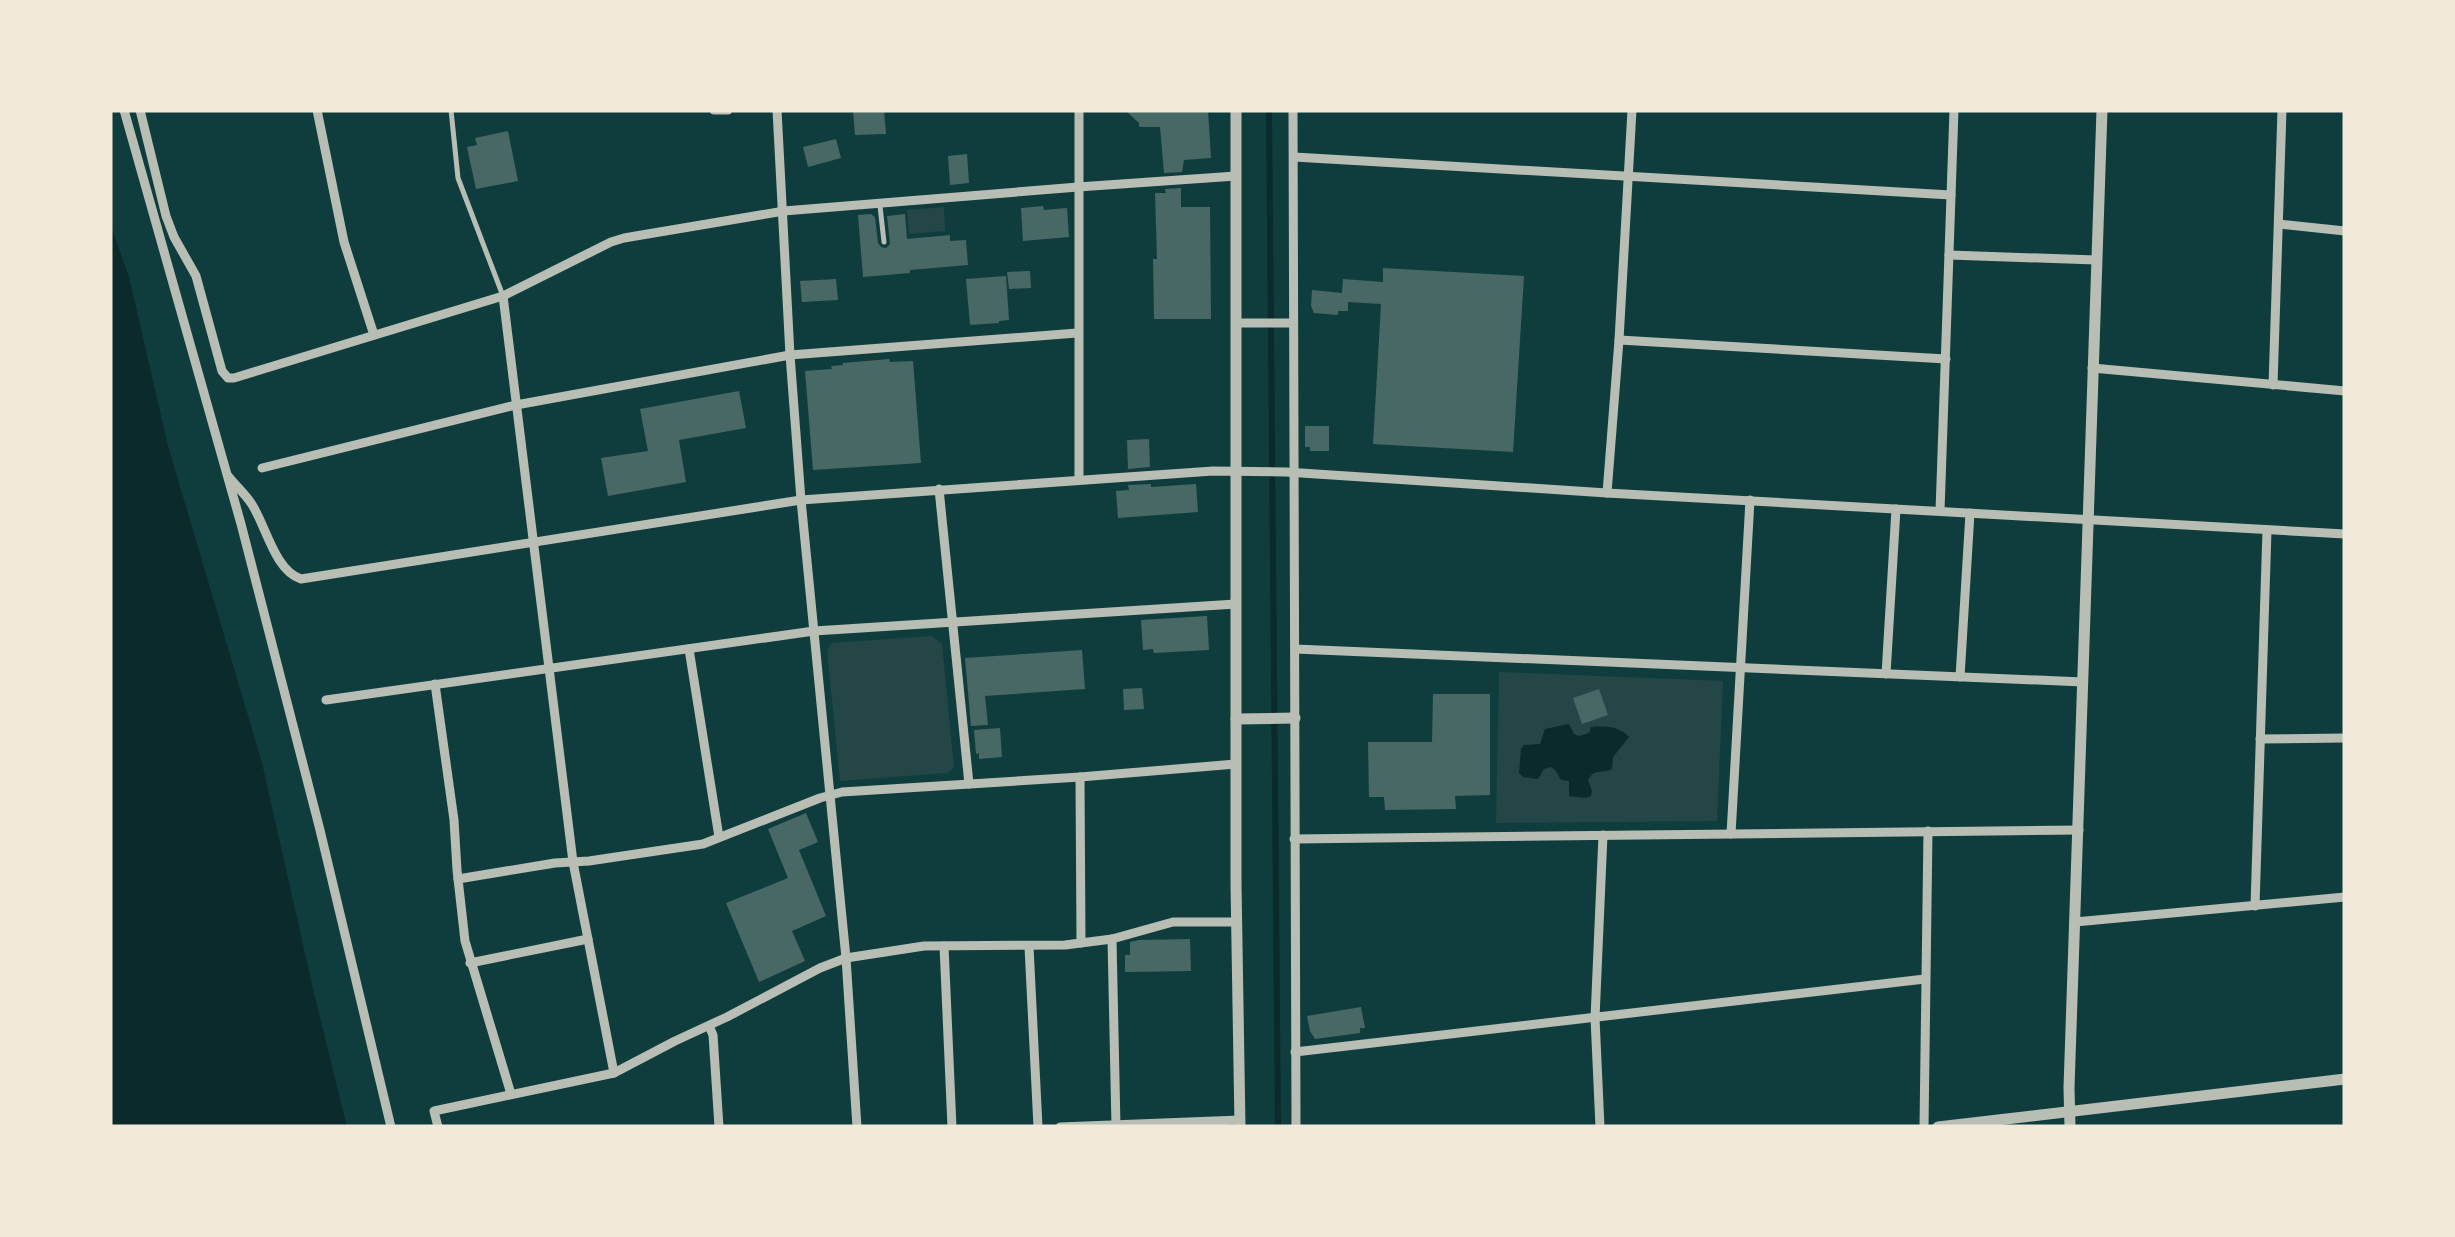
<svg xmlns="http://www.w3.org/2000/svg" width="2455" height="1237" font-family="'Open Sans',sans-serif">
<rect width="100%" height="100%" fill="#0f3d3e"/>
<!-- green -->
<g fill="#244646">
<polygon points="944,207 945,231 909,234 907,210"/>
<polygon points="932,636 942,644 954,767 948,773 840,781 827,650 832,643"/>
<polygon points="1499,672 1723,681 1717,821 1496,823"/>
</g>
<!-- water -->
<g fill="#0a2a2b">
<polygon points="110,223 129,277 168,446 262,763 313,989 347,1127 110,1127"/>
<path d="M 1569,724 L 1574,734 L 1579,736 L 1589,733 L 1591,727 C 1606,726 1618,726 1629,737 L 1613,757 L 1612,769 C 1602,774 1594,768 1588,780 L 1592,791 L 1591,796 L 1586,798 L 1569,796 L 1569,781 L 1561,780 L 1556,771 L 1551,767 L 1544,769 L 1538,779 L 1523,777 L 1519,773 L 1521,749 L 1524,745 L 1540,744 L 1545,729 Z"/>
</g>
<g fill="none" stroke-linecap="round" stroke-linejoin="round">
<!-- stream -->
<polyline stroke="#0a2a2b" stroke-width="6" points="1269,110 1278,1127"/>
</g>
<!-- building -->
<g fill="#486865">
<polygon points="884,110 886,134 855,135 853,111"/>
<polygon points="1125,110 1208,110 1211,158 1184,160 1182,172 1164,173 1160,127 1139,127 1139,123"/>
<polygon points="508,131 518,181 476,189 467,147 477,145 475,138"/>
<polygon points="836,139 841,158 808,167 803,147"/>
<polygon points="967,154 969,183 950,185 948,156"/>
<polygon points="1181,188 1181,207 1210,207 1211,319 1154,319 1153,259 1157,259 1155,193 1166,193 1165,189"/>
<polygon points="1043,206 1044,210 1067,208 1069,237 1023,241 1021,208"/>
<polygon points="871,214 875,217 878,243 881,247 886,248 890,244 887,216 905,214 907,239 950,235 950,241 966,240 968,265 910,270 910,273 863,277 858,215"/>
<polygon points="1383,268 1524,276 1513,452 1373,444 1381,304 1348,302 1348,311 1338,311 1338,315 1314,313 1311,306 1312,290 1342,293 1343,279 1383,282"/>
<polygon points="1030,271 1031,288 1009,289 1007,272"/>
<polygon points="1006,276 1009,320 999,321 999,323 970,325 966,279"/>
<polygon points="836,279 838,300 802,302 800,281"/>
<polygon points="889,359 890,362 913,361 921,463 813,470 805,371 832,369 831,366 843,365 843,363"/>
<polygon points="739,391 746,428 679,440 686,482 608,496 601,458 648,451 640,409"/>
<polygon points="1305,426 1329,426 1329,451 1310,451 1310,447 1305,447"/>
<polygon points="1149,439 1150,467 1128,469 1127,440"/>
<polygon points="1151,484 1151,487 1196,484 1198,512 1118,518 1116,491 1129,490 1128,485"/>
<polygon points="1207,616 1209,650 1154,653 1153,649 1143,650 1141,620"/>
<polygon points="1082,650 1085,689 985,696 988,725 971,726 965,658"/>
<polygon points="1142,688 1144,709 1124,710 1123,689"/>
<polygon points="1599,689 1608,715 1582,724 1573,698"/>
<polygon points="1433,694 1490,694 1490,795 1455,796 1456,809 1385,810 1384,797 1369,797 1368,742 1432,742"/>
<polygon points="1000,728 1002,757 979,759 979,753 976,754 974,730"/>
<polygon points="806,813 818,842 799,850 826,916 792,931 805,961 759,982 726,903 788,878 768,829"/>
<polygon points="1190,939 1191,971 1125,972 1125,955 1130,955 1130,942 1139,940"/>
<polygon points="1361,1007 1365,1028 1360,1028 1360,1033 1315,1039 1310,1031 1307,1016"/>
</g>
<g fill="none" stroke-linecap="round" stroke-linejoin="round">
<!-- service -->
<g stroke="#b8beb3" stroke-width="5">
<polyline points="451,110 458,178 503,296"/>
<polyline points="880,206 884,242"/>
</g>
<!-- minor -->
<g stroke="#b8beb3" stroke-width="9">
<polyline points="124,110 241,524 320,830 391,1127"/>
<polyline points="140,110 166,216 174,237 196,276 222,371 228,378 234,378 503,296 611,242 624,238 784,211 1078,187 1236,176"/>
<polyline points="317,110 344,242 374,335"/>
<polyline points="714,110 728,110"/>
<polyline points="777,110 790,355 801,500 846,958 857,1127"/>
<polyline points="1079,110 1079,479"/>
<polyline points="1293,110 1296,1127"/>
<polyline points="1294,157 1951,195"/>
<polyline points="2279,224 2345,231"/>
<polyline points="1949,255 2096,260"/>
<polyline points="503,296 573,862 614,1073"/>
<polyline points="1237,323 1293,323"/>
<polyline points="1619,340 1946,359"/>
<polyline points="2092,368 2345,391"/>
<polyline points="2273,385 2282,110"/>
<polyline points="262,468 516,405 790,355 1077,333"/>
<path d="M 229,477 C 236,486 245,494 251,503 C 266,525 274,570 301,579 L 801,500 L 1213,471 L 1286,472 L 1607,493 L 2345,534"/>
<polyline points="939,489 969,784"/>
<polyline points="1607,493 1619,340 1632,110"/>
<polyline points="1940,511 1954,110"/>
<polyline points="689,649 719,837"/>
<polyline points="1295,649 2083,682"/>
<polyline points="1886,674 1896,509"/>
<polyline points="1960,677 1970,513"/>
<polyline points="435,684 454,820 457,870 465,941 511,1094"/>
<polyline points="326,700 814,631 1236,604"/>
<polyline points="2260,739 2345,738"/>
<polyline points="1080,777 1081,943"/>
<polyline points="1731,834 1750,500"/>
<polyline points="1294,839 2079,830"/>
<polyline points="458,879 555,863 589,861 703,844 820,798 842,792 1080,777 1236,764"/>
<polyline points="2255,906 2267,530"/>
<polyline points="2075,922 2345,897"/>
<polyline points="1112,939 1116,1127"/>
<polyline points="944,946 952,1127"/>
<polyline points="1029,947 1038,1127"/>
<polyline points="470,963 588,939"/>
<polyline points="709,1026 713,1035 719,1127"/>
<polyline points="1295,1052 1925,979"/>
<polyline points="438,1127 434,1111 614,1073 675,1041 727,1017 820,968 846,958 924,946 1065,945 1112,939 1173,922 1237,922"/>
<polyline points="1060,1127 1240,1120"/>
<polyline points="1600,1127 1595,1018 1603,835"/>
<polyline points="1924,1127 1928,831"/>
</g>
<!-- tertiary -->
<g stroke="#b8beb3" stroke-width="11">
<polyline points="1236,110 1236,884 1240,1127"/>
<polyline points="1236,719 1295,718"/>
<polyline points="1938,1127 2345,1079"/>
<polyline points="2070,1127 2069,1088 2102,110"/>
</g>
</g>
<!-- border -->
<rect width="2455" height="1237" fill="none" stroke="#f1e9da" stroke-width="225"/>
</svg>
